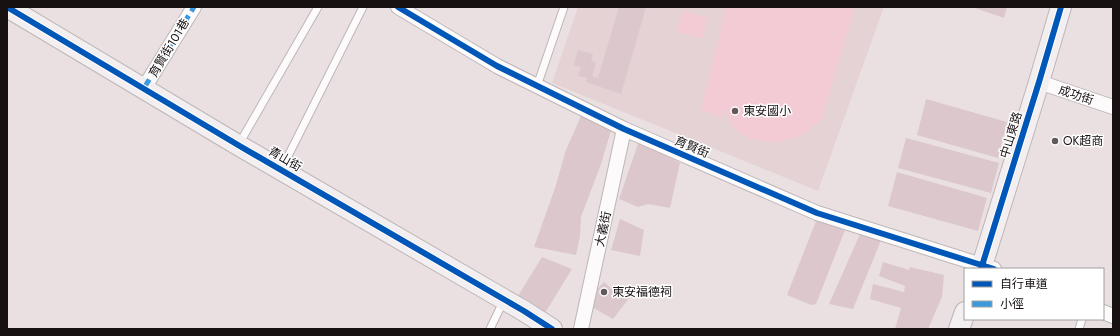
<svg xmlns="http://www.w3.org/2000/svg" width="1120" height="336" font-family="Jost,'Noto Sans TC',sans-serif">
<rect width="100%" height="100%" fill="#eae0e2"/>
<!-- built -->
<polygon fill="#e4d2d5" points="578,7 884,7 818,191 552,83"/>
<!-- green -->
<g fill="#f2cbd4">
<polygon points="726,7 855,7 822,119 801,136 776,143 750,139 733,128 724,109 721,118 701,109"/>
<polygon points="683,10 708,18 702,39 676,31"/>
</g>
<!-- building -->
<g fill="#dcc7cc">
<polygon points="619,7 646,7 621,94 586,82 587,78 578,76 581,67 574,65 578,50 593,54 591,61 596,62 592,76 598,78"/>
<polygon points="972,7 1007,7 1004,18"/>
<polygon points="926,99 1007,122 998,158 917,135"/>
<polygon points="581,116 611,131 601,164 581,217 580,236 576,255 534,247 555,188 566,150"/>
<polygon points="906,138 999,163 991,193 898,168"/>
<polygon points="639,141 680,163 670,208 648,204 638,207 619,199"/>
<polygon points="897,172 987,198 978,231 888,206"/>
<polygon points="620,219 644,230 640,256 611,250"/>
<polygon points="816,221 845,230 816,304 811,305 787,295"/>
<polygon points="860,234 882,238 853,309 829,304"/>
<polygon points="542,257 572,269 545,313 518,296"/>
<polygon points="883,262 909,270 910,267 944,275 942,297 928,329 895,329 901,308 870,299 873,284 904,292 905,286 879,276"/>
<polygon points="604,282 614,291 619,286 630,297 613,319 590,306 594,293"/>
</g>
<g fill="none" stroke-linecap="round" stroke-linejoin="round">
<!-- lane casing -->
<g stroke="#bdb6b8" stroke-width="9">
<g id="lane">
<polyline points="537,86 564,7"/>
<polyline points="239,144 318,7"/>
<polyline points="281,170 363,7"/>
<polyline points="490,329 503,302"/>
<polyline points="1079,329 1082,319"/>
</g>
</g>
<!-- street casing -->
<g stroke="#bdb6b8" stroke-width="16">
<g id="street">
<polyline points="398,7 497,66 624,129 817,213 994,269"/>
<polyline points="1039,82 1113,107"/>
<polyline points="144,88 194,7"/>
<polyline points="1103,312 1113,316"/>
<polyline points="581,329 624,129"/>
</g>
</g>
<!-- secondary casing -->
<g stroke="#bdb6b8" stroke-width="22">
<g id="secondary">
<polyline points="7,7 238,145 524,311 552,329"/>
<polyline points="981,269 1039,82 1061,7"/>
<polyline points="959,329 965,312"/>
</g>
</g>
<!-- lane -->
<use href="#lane" stroke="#fcfafb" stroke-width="7"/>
<!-- street -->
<use href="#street" stroke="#fcfafb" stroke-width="14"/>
<!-- secondary -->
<use href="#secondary" stroke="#f3eef0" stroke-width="20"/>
<!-- quiet -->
<polyline stroke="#3b9ade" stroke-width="5" stroke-dasharray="10 5" stroke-linecap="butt" points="144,88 194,7"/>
<!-- cycleway casing -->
<g stroke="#fff" stroke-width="8">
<g id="cycleway">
<polyline points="7,7 238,145 524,311 552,329"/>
<polyline points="398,7 497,66 624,129 817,213 994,269"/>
<polyline points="981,269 1039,82 1061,7"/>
</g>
</g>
<!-- cycleway -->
<use href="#cycleway" stroke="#0057b8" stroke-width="6"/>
</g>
<!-- markers -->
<g fill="#61595b" stroke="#fff" stroke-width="1.5">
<circle cx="735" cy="111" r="4"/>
<circle cx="1055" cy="141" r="4"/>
<circle cx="604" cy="292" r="4"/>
</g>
<g text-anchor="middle" stroke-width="3" stroke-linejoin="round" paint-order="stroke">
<!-- street labels -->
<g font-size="12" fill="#171112" stroke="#fff">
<text transform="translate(169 48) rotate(-59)" y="4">育賢街101巷</text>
<text transform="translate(1076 95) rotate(18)" y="4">成功街</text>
<text transform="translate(1011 135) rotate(-73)" y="4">中山東路</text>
<text transform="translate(692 147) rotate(23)" y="4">育賢街</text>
<text transform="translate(285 159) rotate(30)" y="4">青山街</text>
<text transform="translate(603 229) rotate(-78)" y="4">大義街</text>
</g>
<!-- poi labels -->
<g font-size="12" fill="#171112" stroke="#fff" text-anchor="start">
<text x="743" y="115">東安國小</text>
<text x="1063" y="145">OK超商</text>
<text x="612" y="296">東安福德祠</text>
</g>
</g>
<!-- border -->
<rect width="1120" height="336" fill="none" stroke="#171112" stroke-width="16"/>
<!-- legend -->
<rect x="964" y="268" width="140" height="52" fill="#ffffff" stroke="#a2a0a0"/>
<rect x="972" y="281" width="20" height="6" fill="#0057b8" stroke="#a2a0a0"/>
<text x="1000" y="288" font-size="12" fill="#171112">自行車道</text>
<rect x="972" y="301" width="20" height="6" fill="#3b9ade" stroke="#a2a0a0"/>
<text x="1000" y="308" font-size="12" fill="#171112">小徑</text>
</svg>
